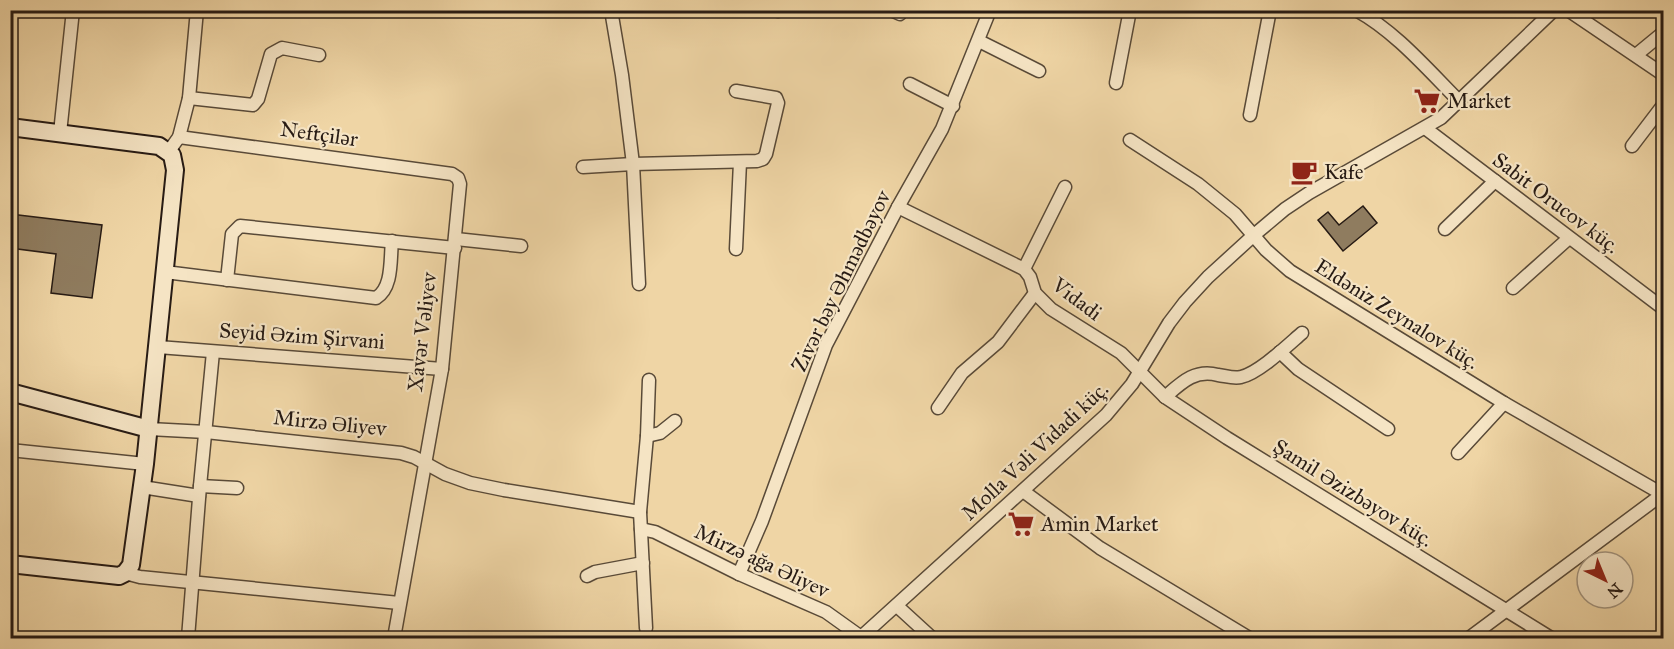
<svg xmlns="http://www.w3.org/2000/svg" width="1674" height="649" font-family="'IM FELL Great Primer',serif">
<rect width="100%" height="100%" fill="#efd5a5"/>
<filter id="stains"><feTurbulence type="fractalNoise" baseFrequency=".00333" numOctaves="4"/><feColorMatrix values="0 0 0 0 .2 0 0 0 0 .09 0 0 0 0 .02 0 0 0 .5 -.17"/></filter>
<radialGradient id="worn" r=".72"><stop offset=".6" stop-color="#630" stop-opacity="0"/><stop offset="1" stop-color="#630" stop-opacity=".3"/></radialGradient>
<!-- building -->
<g fill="#8f7c5f" stroke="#271b14" stroke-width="1.5">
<polygon points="1363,206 1377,223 1343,251 1318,220 1328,212 1339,225"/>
<polygon points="10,214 102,225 92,298 51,293 56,254 10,248"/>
</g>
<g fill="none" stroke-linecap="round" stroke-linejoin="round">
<!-- street casing -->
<g stroke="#594a38" stroke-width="15">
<g id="street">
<polyline points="611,10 622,75 633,164 639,284"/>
<polyline points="891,10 900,14"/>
<path d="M 1356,10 C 1396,32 1427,69 1460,102"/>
<polyline points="1568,10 1664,75"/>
<polyline points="778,11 778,10"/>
<polyline points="979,41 1039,71"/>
<polyline points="1636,55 1664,32"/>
<polyline points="1116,83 1130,10"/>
<polyline points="910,84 953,106"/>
<polyline points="189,98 253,105 258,99 271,54 282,48 319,55"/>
<polyline points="1250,115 1270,10"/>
<polyline points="1425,128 1664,309"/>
<polyline points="60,133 73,10"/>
<polyline points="179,137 452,174 458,178 460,184 442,369 394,638"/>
<polyline points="1130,140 1198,184 1235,214 1266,250 1290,271 1504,403 1664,495"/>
<polyline points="1632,146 1664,104"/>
<polyline points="169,151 179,137 189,98 197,10"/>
<polyline points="583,167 633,164 757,161 763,159 766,154 778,103 776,98 736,91"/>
<polyline points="898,207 1024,269 1030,277 1035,293 1051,309 1121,353 1165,397 1227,438 1551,638"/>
<polyline points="1445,229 1495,181"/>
<polyline points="456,239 521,246"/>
<polyline points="736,249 740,162"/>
<polyline points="1024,269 1065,187"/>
<path d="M 165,272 L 376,298 C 393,288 390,260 392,241"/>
<polyline points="227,280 232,234 240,226 455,248"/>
<polyline points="1513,288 1569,238"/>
<polyline points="158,347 442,369"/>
<polyline points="1280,352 1298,369 1388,429"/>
<path d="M 1165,397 C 1182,382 1195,369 1218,375 C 1226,376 1234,379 1241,377 C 1259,373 1288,345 1302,333"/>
<polyline points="938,408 962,373 998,342 1035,293"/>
<polyline points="149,429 206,432 401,453 414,457 445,474 470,483 504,490 640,512"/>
<polyline points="647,436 660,433 675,421"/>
<polyline points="10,450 145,464"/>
<polyline points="1458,453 1504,403"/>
<polyline points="200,486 237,488"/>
<polyline points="142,487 199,496"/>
<polyline points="1023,491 1100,548 1249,638"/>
<polyline points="641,529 655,532 739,574 826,612 861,637"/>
<polyline points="125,573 140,577 399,603"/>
<polyline points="739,574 762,521 826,345 898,207 942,129 990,10"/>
<polyline points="587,576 595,572 643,563"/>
<polyline points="897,606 932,638"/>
<polyline points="646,628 640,512 647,436 649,380"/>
<polyline points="188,638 200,486 213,352"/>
<polyline points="860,638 1106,415 1132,384 1169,323 1185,302 1208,277 1254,235 1285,209 1309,193 1441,118 1554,10"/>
<polyline points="1469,638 1664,493"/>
</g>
</g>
<!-- secondary casing -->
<g stroke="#271b14" stroke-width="20">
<g id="secondary">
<polyline points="10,127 159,146 172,155 175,170 145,464 131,565 125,573 119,576 10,564"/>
<polyline points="10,392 149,429"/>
</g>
</g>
<!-- street -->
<use href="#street" stroke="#f5e4c4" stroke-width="12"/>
<!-- secondary -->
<use href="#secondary" stroke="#f5e4c4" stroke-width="16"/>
</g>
<!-- icons -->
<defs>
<g id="supermarket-bare" transform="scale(2.07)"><path d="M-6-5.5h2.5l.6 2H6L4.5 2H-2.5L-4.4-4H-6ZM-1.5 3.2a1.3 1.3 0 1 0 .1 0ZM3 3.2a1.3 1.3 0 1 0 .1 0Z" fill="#8f2418" stroke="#f5e4c4" stroke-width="2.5" paint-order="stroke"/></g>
<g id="cafe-bare" transform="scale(2.07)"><path d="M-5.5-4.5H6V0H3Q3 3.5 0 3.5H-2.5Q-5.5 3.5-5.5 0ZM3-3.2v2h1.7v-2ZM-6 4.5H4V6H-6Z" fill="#8f2418" stroke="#f5e4c4" stroke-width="2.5" paint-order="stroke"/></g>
</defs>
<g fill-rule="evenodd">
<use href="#supermarket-bare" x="1427" y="101"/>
<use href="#cafe-bare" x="1304" y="172"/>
<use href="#supermarket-bare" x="1021" y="524"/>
</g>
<g text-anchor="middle" stroke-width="4.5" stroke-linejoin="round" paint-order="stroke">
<!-- poi labels -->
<g font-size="21" fill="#271b14" stroke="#f5e4c4" text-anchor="start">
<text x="1447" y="108">Market</text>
<text x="1324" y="179">Kafe</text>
<text x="1041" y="531">Amin Market</text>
</g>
<!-- street labels -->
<g font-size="21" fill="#271b14" stroke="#f5e4c4">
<text transform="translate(319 134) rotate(8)" y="7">Neftçilər</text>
<text transform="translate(1556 203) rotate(37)" y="7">Sabit Orucov küç.</text>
<text transform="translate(841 281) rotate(-64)" y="7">Zivər bəy Əhmədbəyov</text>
<text transform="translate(1077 299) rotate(37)" y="7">Vidadi</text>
<text transform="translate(1397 314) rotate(32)" y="7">Eldəniz Zeynalov küç.</text>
<text transform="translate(422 332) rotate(-83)" y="7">Xavər Vəliyev</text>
<text transform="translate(302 336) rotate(4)" y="7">Seyid Əzim Şirvani</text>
<text transform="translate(330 423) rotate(6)" y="7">Mirzə Əliyev</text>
<text transform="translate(1035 451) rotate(-43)" y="7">Molla Vəli Vidadi küç.</text>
<text transform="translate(1353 493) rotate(32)" y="7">Şamil Əzizbəyov küç.</text>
<text transform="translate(762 561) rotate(25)" y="7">Mirzə ağa Əliyev</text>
</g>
</g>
<!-- margin -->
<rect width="1674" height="649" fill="none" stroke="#efd5a5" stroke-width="36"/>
<rect x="12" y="12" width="1650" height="625" fill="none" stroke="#271b14" stroke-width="3"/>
<rect x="18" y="18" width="1638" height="613" fill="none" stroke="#271b14" stroke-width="1.5"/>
<!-- north arrow -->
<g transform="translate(1605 580) rotate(137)"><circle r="28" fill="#f5e4c4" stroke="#a3947e" stroke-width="1.5"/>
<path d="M0-4.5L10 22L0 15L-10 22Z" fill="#8f2418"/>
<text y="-9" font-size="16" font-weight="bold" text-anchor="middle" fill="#271b14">N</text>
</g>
<rect width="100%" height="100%" filter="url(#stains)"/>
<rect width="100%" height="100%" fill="url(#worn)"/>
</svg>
